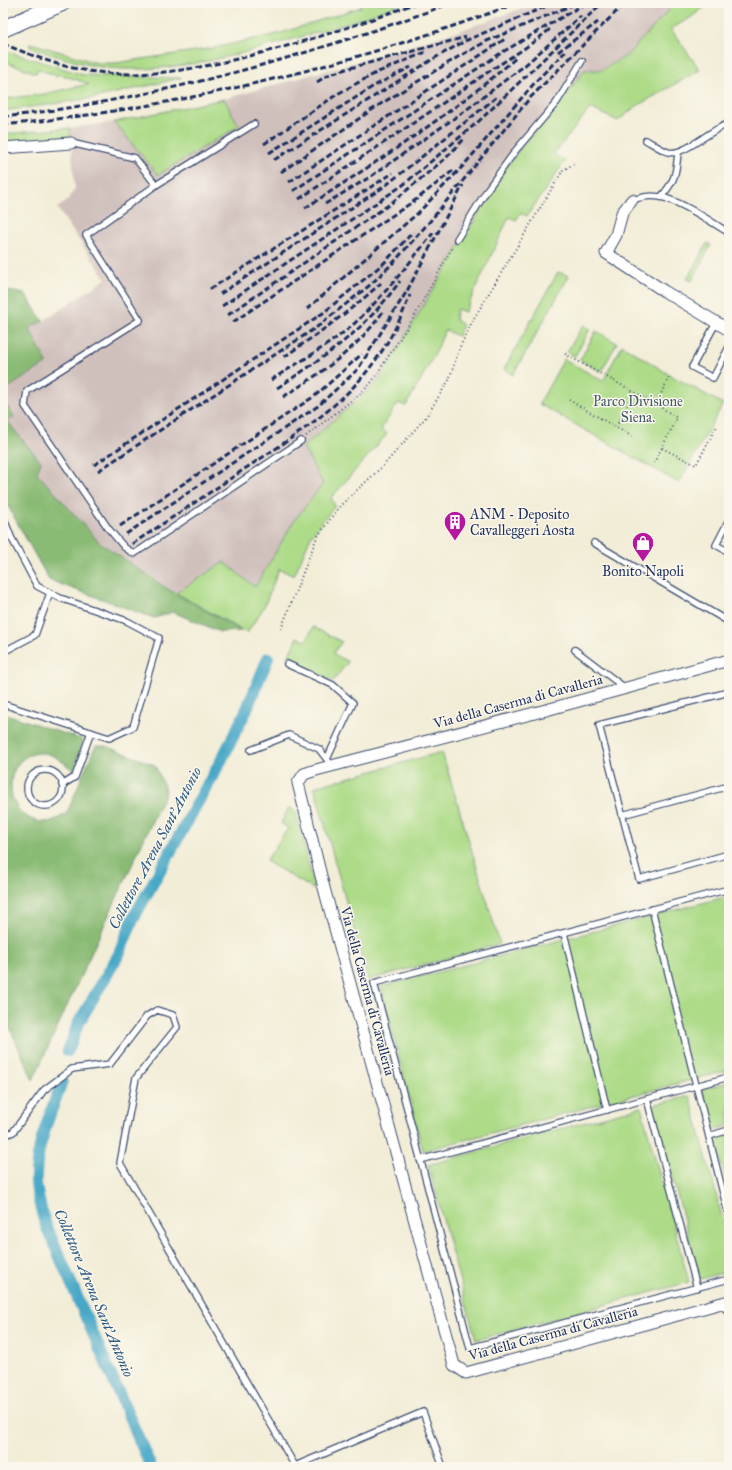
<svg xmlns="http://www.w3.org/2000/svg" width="732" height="1470" font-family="'IM FELL Great Primer',serif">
<rect width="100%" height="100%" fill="#fbf7ec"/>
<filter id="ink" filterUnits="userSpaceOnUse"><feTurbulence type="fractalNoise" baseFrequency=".025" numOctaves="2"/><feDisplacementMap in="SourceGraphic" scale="8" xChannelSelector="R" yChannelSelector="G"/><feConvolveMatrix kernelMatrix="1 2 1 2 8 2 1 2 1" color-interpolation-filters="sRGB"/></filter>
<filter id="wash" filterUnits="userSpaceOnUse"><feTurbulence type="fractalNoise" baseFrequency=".012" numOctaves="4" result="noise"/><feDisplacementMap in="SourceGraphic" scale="16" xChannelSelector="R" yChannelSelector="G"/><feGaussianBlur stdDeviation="0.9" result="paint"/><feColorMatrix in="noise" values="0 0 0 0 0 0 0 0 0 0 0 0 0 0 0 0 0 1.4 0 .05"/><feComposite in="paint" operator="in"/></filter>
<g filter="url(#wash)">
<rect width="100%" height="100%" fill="#f2edd7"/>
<!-- industrial -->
<polygon fill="#d0c0bc" points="537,3 676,3 626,56 601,70 584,70 562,102 523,145 506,168 378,382 303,447 323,484 294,521 255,587 224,562 176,593 99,542 37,473 41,462 7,421 14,417 3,400 3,391 47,363 29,328 43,321 106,279 57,208 66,202 75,189 70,128 114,122 224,99 388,53 459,31"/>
<!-- green -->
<g fill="#addb88" stroke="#648573">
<path d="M 361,3 L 403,3 C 369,17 333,28 297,38 C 238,55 172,74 109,68 C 82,65 56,56 30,47 L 31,43 L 97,63 L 116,63 L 214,48 L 281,33 L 361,7 Z"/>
<polygon points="676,3 710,3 690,18 671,29 700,70 635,107 618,121 590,108 554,154 565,161 527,216 520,213 516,220 509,217 465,312 457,309 455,319 463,325 458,336 445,330 436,352 406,406 398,403 381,429 387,434 331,498 335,506 311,536 294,576 279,569 264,607 247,633 176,593 224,562 255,587 294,521 323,484 303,447 378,382 506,168 523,145 562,102 584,70 602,70 626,56"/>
<polygon points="3,50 84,75 181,78 94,98 3,111 3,99 44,94 89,84 59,74 57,76 38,69 36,73 3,61"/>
<polygon points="224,99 239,126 158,175 114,122"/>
<polygon points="70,128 71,137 3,142 3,134"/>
<polygon points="707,243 711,245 692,281 687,279"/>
<polygon points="558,272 569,276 513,375 504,369"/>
<polygon points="583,325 590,329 575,356 567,352"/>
<polygon points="596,331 617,343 601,372 580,360"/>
<polygon points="622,345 670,375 723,404 679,483 539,404 564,359 603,381"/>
<polygon points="313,627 342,642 333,653 348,662 333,681 287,659 297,637 306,641"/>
<polygon points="442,752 500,944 368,980 314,787"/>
<polygon points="289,807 296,812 315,890 266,861 288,828 281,823"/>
<polygon points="729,896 729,1070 423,1151 381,987"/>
<polygon points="729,1082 729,1126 713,1130 702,1089"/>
<polygon points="690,1096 729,1243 729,1271 700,1279 653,1105"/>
<polygon points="641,1107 689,1282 476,1340 428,1165"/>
<polygon points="729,1134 729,1191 714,1138"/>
</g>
<!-- forest -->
<g fill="#8abb74" stroke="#527569">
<polygon points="3,290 25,294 43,321 29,328 47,363 3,391"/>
<polygon points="3,400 14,417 7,421 41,462 37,473 99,542 168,589 242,631 220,632 173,612 154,618 49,580 3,497"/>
<path d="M 3,713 L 83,740 L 74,771 C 65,764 54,753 42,753 C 0,752 0,822 46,822 C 52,822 60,817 66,814 C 77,792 84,768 96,746 L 106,746 L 155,765 L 166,791 L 33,1080 L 3,1013 Z"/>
</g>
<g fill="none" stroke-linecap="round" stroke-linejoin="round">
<!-- canal -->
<g stroke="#47a7c6" stroke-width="12">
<polyline points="68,1051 78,1024 119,954 133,919 223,757 246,711 268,658"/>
<path d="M 62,1081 C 51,1113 31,1156 37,1191 C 39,1202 42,1213 45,1223 L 151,1467"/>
</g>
</g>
</g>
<g filter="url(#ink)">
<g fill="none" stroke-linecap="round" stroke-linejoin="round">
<!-- lane casing -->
<g stroke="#3b4c70" stroke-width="8">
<g id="lane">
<path d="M 646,140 C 653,144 660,149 668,152 C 684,157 711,128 729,124"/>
<polyline points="71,143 135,158 156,185 86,235 140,320 27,391 25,406 108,528 124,547 134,554 301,441"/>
<polyline points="156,185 254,124"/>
<path d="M 661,197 C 675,181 676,174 678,153"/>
<path d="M 632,200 C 642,197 650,195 660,197 C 679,200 712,222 729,233"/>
<polyline points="457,239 489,187 516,150 557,102 582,61"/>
<polyline points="716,323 692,367 713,378 729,347"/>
<polyline points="3,516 11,537 37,586 60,598 127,621 159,638 133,727 109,738 3,704"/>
<polyline points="729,520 716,545 729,552"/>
<polyline points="594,543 729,622"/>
<polyline points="575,650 625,688"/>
<polyline points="3,652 35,635 50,593"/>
<polyline points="287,664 333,685 353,703 327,759"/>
<polyline points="729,692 599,725 639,879 729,854"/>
<polyline points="251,750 289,735 319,749 329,762"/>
<circle cx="45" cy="788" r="18"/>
<polyline points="62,785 75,777 91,732"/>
<polyline points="622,815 729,786"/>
<polyline points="729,889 374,983 470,1348 729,1279"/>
<polyline points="652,909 729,1217"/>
<polyline points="564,933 607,1110"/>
<polyline points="647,1099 697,1288"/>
<polyline points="3,1136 13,1132 44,1090 72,1069 110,1064 147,1016 157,1010 173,1015 177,1027 136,1078 120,1163 295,1466 423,1412 443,1467"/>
<polyline points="709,1136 729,1130"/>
<polyline points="420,1160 729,1077"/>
<polyline points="719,1303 729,1312"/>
</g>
</g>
<!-- street casing -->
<g stroke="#3b4c70" stroke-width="13">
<g id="street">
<polyline points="3,148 71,143"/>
<polyline points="632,200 622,213 616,235 606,253 664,291 729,330"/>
<polyline points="729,660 546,710 316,770 304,774 298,783 324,888 454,1365 466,1373 729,1301"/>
</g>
</g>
<!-- secondary casing -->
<g stroke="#3b4c70" stroke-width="18">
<polyline id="secondary" points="3,29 62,3"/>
</g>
<!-- path -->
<g stroke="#3b4c70" stroke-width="2" stroke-dasharray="1 3" stroke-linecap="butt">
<polyline points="565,354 656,404"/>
<polyline points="569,400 633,437"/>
<polyline points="616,427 634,393"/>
<polyline points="306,436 360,394 371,383 414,317 453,246"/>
<polyline points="662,448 696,465 717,426"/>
<polyline points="654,463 677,418 656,404 670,375"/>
<polyline points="281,629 317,537 340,506 383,466 426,417 449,380 460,347 473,320 563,170 574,164"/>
</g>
<!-- lane -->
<use href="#lane" stroke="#fff" stroke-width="5.5"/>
<!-- street -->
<use href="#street" stroke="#fff" stroke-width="11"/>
<!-- secondary -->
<use href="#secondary" stroke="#fff" stroke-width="16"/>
<!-- rail -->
<g stroke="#1b2f5e" stroke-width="3" stroke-dasharray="6 3" stroke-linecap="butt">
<path d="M 3,44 C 27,53 52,64 78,69 C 143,82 209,67 272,50 C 321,37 369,21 416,3"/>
<polyline points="558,52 598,22"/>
<polyline points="317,82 328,75 346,69 466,37"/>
<path d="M 3,117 C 156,99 307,57 451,3"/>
<path d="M 3,125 C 180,108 350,66 517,3"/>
<polyline points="264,144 339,93 376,73 426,52"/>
<polyline points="269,153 374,86 411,67"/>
<polyline points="274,160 433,59 467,40 554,3"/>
<polyline points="281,172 379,105 458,57 487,41 577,3"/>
<polyline points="289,182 505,39"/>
<polyline points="293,191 501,53 586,3"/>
<path d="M 299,199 C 359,159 419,120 478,79 C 502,62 528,48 550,29"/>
<polyline points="325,204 370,177 466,110 524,66 581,16"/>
<path d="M 305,208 C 378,161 452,114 517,57"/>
<polyline points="210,289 393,173"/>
<polyline points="220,294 385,186 498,96"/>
<polyline points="222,306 403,185 479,121 602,3"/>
<polyline points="307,309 418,213 463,166 538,79 567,50"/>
<polyline points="228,315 390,204 446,158 465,138"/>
<polyline points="233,322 417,199 455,169"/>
<path d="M 284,357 C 317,334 351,311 381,283"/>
<path d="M 271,380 C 299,362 330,345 355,323 C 383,296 409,264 433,233"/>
<path d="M 277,388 C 328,355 364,331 400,281"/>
<path d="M 283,397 C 321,373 359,348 384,310"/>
<polyline points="94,465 323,313 384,263 413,232"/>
<polyline points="98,471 317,327 370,285 393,263 431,220 529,99 625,3"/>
<polyline points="120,526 316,395 362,354"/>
<polyline points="126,534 318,406 358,369 407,291 463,185"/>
<path d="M 132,544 C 169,520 206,495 243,470 C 320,420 376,385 410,295"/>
</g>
</g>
</g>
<!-- icons -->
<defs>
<g id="building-pin" transform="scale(1.15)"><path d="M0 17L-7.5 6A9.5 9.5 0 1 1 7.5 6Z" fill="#b5179e" stroke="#fbf7ec"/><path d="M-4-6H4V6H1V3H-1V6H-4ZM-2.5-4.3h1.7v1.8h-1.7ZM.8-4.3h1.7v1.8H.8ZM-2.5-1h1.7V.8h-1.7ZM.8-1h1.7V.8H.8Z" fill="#fff"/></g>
<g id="shop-pin" transform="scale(1.15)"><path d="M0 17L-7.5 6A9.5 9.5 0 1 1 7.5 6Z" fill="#b5179e" stroke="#fbf7ec"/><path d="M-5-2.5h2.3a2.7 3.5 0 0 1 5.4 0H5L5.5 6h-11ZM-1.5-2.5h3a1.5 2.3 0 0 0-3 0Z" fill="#fff"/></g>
</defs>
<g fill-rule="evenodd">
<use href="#building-pin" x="455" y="522"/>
<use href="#shop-pin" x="643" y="543"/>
</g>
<g text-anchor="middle" stroke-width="3" stroke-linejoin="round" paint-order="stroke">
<!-- park labels -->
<g font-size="14" fill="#405a68" stroke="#fbf7ec">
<text x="638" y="406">Parco Divisione<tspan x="638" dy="16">Siena.</tspan></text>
</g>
<!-- poi labels -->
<g font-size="14" fill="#1b2f5e" stroke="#fbf7ec" text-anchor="start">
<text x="470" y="519">ANM - Deposito<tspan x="470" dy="16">Cavalleggeri Aosta</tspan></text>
<text x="643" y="576" text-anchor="middle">Bonito Napoli</text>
</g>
<!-- street labels -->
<g font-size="14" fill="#1b2f5e" stroke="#fbf7ec">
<text transform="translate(518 701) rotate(-15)" y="5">Via della Caserma di Cavalleria</text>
<text transform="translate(368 991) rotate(75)" y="5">Via della Caserma di Cavalleria</text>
<text transform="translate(553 1333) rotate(-15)" y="5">Via della Caserma di Cavalleria</text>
</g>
<!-- water labels -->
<g font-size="15" font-style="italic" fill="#2a5982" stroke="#fbf7ec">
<text transform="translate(155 848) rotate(-62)" y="5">Collettore Arena Sant'Antonio</text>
<text transform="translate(94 1293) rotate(67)" y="5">Collettore Arena Sant'Antonio</text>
</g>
</g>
<!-- margin -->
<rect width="732" height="1470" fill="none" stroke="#fbf7ec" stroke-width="16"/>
</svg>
